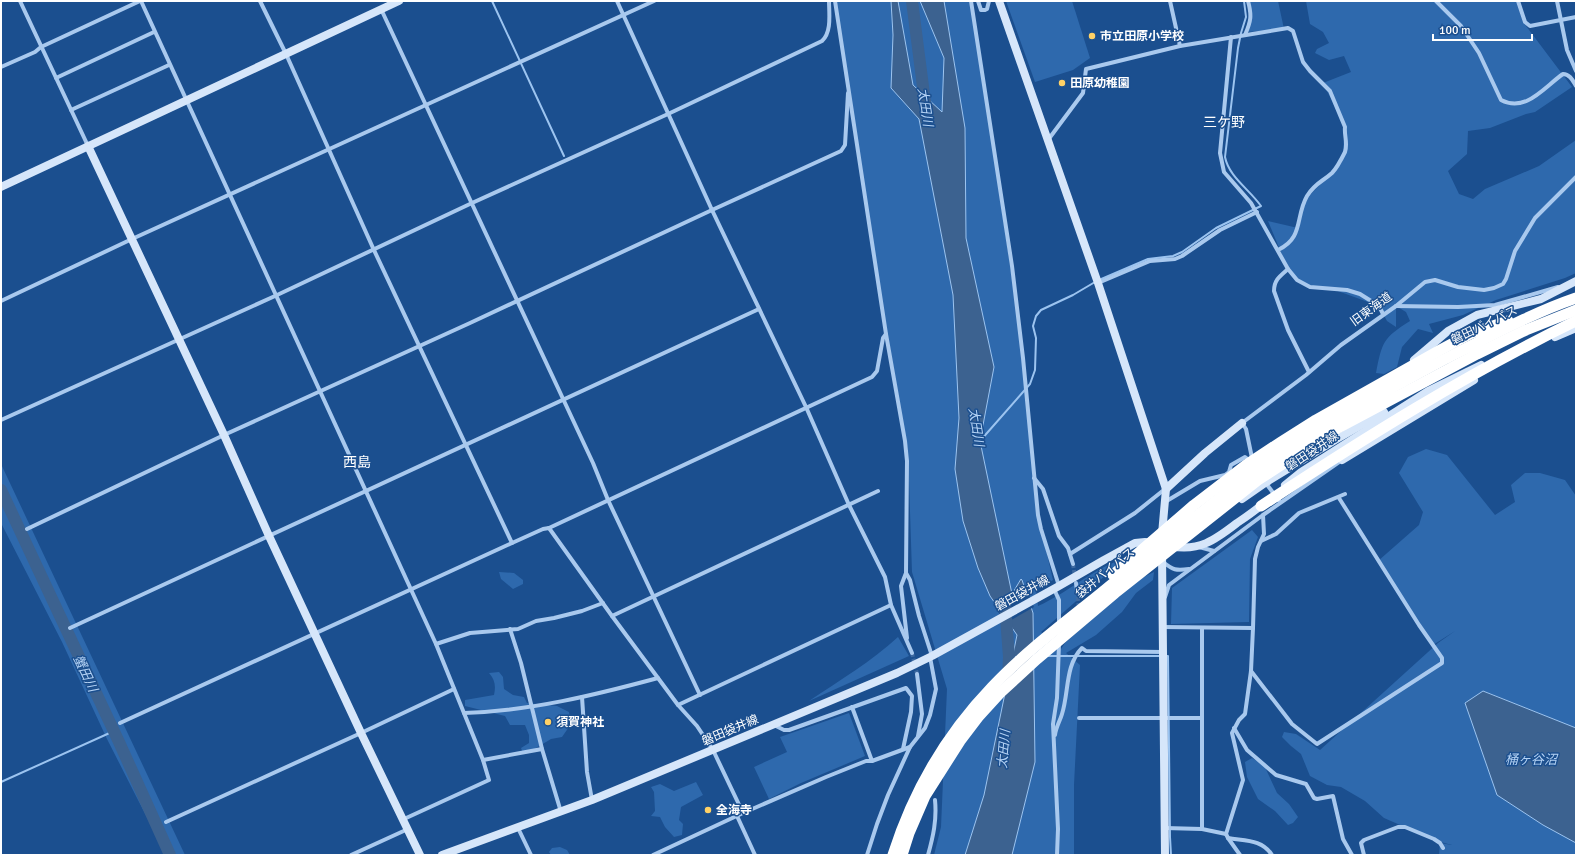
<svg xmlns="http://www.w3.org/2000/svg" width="1577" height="856" font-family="Signika,'Noto Sans JP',sans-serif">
<rect width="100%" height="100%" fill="#1b4f8f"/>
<!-- green -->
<g fill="#2e69ad">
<path d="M 835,1 L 971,1 L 1022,346 L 1038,515 L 1053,580 L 1036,590 L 1038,606 C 1068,593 1093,568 1124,559 L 1041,632 L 1061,649 L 1065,643 L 1131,583 L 1154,572 L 1153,580 L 1136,593 L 1122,612 L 1096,635 L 1066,653 L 1080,665 L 1074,785 L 1074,855 L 934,855 L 941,827 L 947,689 L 912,572 L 908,451 L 876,268 Z"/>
<polygon points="1006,1 1072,1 1090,58 1073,70 1035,82"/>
<polygon points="1247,1 1278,1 1284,29 1246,32 1251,17"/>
<path d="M 1306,1 L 1516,1 L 1523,22 L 1572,87 L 1535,112 L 1526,114 L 1490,128 L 1468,131 L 1467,154 L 1448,171 L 1459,194 L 1473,199 L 1485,189 L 1539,166 L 1576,140 L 1576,273 L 1565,278 L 1496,300 L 1463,315 L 1429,324 L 1433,333 L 1418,329 L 1402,347 L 1397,367 L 1384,374 L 1376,373 C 1382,342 1383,338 1410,321 L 1406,312 L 1396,306 L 1396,327 L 1387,321 L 1379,306 L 1335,290 L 1310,287 L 1297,280 L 1287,267 L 1268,221 L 1298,228 L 1306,199 L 1342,162 L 1345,127 L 1323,83 L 1351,72 L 1344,56 L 1329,60 L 1315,53 L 1317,49 L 1329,43 L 1323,32 L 1310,24 Z"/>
<polygon points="1426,449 1447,455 1495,515 1515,502 1511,485 1525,473 1540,473 1565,480 1576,496 1576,728 1484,691 1576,843 1576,855 1439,855 1440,843 1452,845 1437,841 1384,818 1365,801 1341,787 1327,785 1310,776 1301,754 1291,746 1282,737 1284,732 1296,734 1320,750 1438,643 1455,631 1433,645 1378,561 1419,525 1423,512 1399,473 1408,457"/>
<polygon points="1,464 185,855 166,855 107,739 62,642 1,523"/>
<polygon points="1252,530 1258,537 1250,559 1249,622 1171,624 1172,588"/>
<polygon points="499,572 514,573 523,580 523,584 513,589 501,579"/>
<path d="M 898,637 L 909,656 L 809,701 C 840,680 871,662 898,637 Z"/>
<path d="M 499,672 L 503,677 L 504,689 L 513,695 L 524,697 L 527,703 L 557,706 L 569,712 L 571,724 L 562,737 L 551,739 L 531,751 L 523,753 L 521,748 L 529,743 L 529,735 L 525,725 L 510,725 L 505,716 L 465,706 L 465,700 L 494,695 C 496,686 495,680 489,673 Z"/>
<polygon points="849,713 865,756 801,783 769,799 754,767 787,752 780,737"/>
<polygon points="1252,758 1264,765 1277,793 1289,804 1298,817 1293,823 1288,825 1275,811 1258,799 1247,777 1245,762"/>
<polygon points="696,782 703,795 681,807 679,820 683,824 682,835 674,837 665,827 660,817 651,816 655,811 654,792 651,787 660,784 674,791"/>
<polygon points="560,847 567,850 570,855 551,855 549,852 552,848"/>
</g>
<!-- water -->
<g fill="#3c6290" stroke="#9cc4f0">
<polygon points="891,1 898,1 913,85 942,112 944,58 920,1 944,1 965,128 966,238 994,367 980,441 1012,594 1021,579 1022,580 1033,613 1035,762 1012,855 965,855 984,795 1017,635 990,596 978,568 963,521 955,469 959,418 953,295 919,119 891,88 893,35"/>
<polygon points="1483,691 1576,728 1576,843 1543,825 1497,795 1465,703"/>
</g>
<!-- pier -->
<polygon fill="#1b4f8f" points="1029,595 1034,607 1006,623 998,612"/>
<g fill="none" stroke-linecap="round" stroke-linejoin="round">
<!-- stream -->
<g stroke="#9cc4f0" stroke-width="2">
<polyline points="492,1 564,156"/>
<path d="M 1099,280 L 1148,259 L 1173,256 L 1182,252 L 1216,228 L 1261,206 C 1249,189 1229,177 1225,157 L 1238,48 L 1241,33 L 1246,17 L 1244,1"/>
<polyline points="980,441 1030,384 1035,370 1036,338 1033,326 1036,316 1041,310 1073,295 1095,282"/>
<polyline points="1047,656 1161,656"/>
<polyline points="1165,656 1168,656 1170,837 1171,855"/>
<polyline points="1009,657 1015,657"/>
<polyline points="1,782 114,731"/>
</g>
<!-- river -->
<g stroke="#3c6290" stroke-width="12">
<polyline points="912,1 926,110"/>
<polyline points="1,490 119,742 170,855"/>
<polyline points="1005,604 1009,657 1008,679"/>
</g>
<!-- street-tunnel -->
<g stroke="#3d69a0" stroke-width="4" stroke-dasharray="4 2" stroke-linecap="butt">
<polyline points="1073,564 1075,577"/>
<polyline points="1077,591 1079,609"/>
<polyline points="912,653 917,674"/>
</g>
<!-- street -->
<g stroke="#a9c9ee" stroke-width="4">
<polyline points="20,1 88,146"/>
<polyline points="141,1 436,644 483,760 489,780 404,819"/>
<polyline points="260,1 286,54 373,248 512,543"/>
<polyline points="617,1 712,210 806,407 849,505 885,577 891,605 912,653"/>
<polyline points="835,1 886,334 905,441 907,461 906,573 901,586 907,638"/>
<polyline points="971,1 1012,266 1023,358 1038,515 1041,529 1059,586"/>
<polyline points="978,1 981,10 985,10 987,9 989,1"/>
<polyline points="1170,1 1180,46"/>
<path d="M 1436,1 L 1461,26 L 1479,53 L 1501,100 C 1526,113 1544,87 1563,74 C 1570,74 1573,81 1576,86"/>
<polyline points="1518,1 1525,22 1530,26 1576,17"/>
<polyline points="1557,1 1567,50 1576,71"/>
<polyline points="381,9 593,463 608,500 700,695"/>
<path d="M 1245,35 C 1251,21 1252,16 1248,1"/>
<polyline points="1231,37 1220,153 1224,172 1251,203 1288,269 1297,280 1310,287 1347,290 1360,294 1379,306 1383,314"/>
<polyline points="1,67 35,52 41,47 140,1"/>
<polyline points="56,78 154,32"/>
<polyline points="71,110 169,65"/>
<path d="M 1048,140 L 1083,93 L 1086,69 L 1180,46 L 1288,28 L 1293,31 L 1303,62 L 1310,71 L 1330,91 L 1345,127 C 1344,136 1348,143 1345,152 C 1342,158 1337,168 1332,173 C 1322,182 1315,183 1307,196 C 1295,217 1304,238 1278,250"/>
<path d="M 1288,269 C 1280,276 1274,280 1274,291 L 1288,330 L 1309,372"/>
<polyline points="1098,283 1150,261 1175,259 1182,256 1220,230 1257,212"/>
<polyline points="1,301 132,239 654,1"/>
<polyline points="1396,306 1458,307 1495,305 1558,287"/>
<path d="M 1,420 L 275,296 L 472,203 L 668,114 L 822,41 C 832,32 829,13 829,1"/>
<polyline points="1252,458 1246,429 1242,423 1306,375 1341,345 1396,306 1425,282 1435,280 1458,287 1484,290 1494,288 1503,284 1506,279 1515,251 1535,218 1576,177"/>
<polyline points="1034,478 1043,489 1059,536 1068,548 1073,564"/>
<polyline points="1265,482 1280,502"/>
<polyline points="1165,502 1200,481 1225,475 1229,472 1231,465 1245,457 1250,461"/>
<polyline points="549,528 612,616 678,705 697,726 713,750 743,813"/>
<polyline points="27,529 224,435 470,323 712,210 841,151 845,145 848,93"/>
<polyline points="1261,541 1276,534 1299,513 1345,494"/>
<polyline points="1199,547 1214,551"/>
<polyline points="1070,554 1135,513 1165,489"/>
<path d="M 1163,562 C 1173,570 1176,571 1189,569"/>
<polyline points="906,573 910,580 919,616 932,656"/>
<polyline points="1076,583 1077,591"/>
<polyline points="1054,589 1059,600 1059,625"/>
<polyline points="1165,597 1169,585 1263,515"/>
<polyline points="612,616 878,491"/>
<polyline points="1163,627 1253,628"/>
<path d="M 70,628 C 300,522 529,414 759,309"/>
<polyline points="510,629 521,663 542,749 561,812"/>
<polyline points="436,644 470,633 518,629 536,621 554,618 582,611 603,603"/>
<polyline points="1251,671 1292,724 1317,744 1442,663 1442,658 1419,625 1339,498"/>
<polyline points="917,674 922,714 918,736"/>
<polyline points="582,697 587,772 592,800"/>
<polyline points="678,705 891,605"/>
<polyline points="852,707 872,761"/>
<path d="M 464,713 C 530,711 595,695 658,678"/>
<polyline points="1079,718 1202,718"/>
<polyline points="120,723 512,543 543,529 549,528 872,377 877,371 883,338 886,334"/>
<polyline points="774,725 784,730 789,730 906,688 912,696 911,712 903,749"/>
<polyline points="1234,728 1247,750 1276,775 1306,784 1314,798 1317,799 1333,796 1343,839 1352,855"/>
<path d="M 1055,735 C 1056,727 1060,721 1062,714 C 1069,692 1065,665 1082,648 L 1086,651 L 1163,652"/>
<polyline points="483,760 542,749"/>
<polyline points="737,816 755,855"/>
<polyline points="166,822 361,733 454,689"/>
<polyline points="518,828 531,855"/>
<polyline points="1165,828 1202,829 1226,834"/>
<polyline points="1202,829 1202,628"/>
<path d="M 1228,838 C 1245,841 1262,839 1272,855"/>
<polyline points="351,855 408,829"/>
<polyline points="653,855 743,813 826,777 866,761 872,761 910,747"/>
<polyline points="867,855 877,824 888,795 910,747 925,728 930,715 936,689 930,657"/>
<path d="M 928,855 C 933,837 937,820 935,800"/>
<polyline points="1057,855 1058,829 1053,724 1057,698 1059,644"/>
<polyline points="1240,855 1228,838 1226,834 1243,780 1232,733 1239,720 1245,714 1251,671 1253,628 1255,559 1258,547 1264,534 1263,515 1342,460"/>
<polyline points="1364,855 1361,843 1364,840 1398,827 1405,827 1434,839 1440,843 1443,848"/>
</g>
<!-- secondary -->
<g stroke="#d6e6fa" stroke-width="8">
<polyline points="999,1 1098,283 1166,489 1162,534"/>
<polyline points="88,146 224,435 269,536 361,733 420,855"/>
<polyline points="1,187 399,1"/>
<polyline points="1555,337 1576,328"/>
<polyline points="1414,360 1448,331 1477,315 1541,299 1576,281"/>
<polyline points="1342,460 1474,380"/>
<polyline points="1285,485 1301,472 1428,391 1481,365"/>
<polyline points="1166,489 1205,453 1242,423"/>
<polyline points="1242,499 1265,483 1335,440 1384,412"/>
<path d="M 1170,546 C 1199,552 1215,540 1237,523 C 1246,517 1256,510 1264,503"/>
<polyline points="1162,552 1165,855"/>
<polyline points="442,855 592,800 897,673 932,656 1059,586 1104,560 1135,543 1145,542 1153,543"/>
</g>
<!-- highway -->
<g stroke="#fff" stroke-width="11">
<path d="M 1261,506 C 1363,439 1466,374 1576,321"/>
<polyline points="1113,575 1194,505 1246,465 1281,442 1316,420 1442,349 1472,333 1508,321"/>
<path d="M 893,855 C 913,792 946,735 992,687 C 1025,652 1063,624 1100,594 C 1150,553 1201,513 1251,473 C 1314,430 1380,394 1447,358 C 1489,337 1532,313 1576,298"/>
<polyline points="902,855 909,833 925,796 960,741 979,716 1000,693 1037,659 1115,593 1258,480 1338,428 1477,354 1526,330 1576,310"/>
</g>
</g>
<!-- markers -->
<g fill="#ffd166" stroke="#1b4f8f" stroke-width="1.5">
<circle cx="1092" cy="36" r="4"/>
<circle cx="1062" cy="83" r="4"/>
<circle cx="548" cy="722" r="4"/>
<circle cx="708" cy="810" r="4"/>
</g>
<g text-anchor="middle" stroke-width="3" stroke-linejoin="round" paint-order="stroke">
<!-- poi labels -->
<g font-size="12" font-weight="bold" fill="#fff" stroke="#1b4f8f" text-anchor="start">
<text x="1100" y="40">市立田原小学校</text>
<text x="1070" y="87">田原幼稚園</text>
<text x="556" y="726">須賀神社</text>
<text x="716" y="814">全海寺</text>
</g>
<!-- street labels -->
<g font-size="12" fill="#fff" stroke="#1b4f8f">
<text transform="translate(1371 309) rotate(-36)" y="4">旧東海道</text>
<text transform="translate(1484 325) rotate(-26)" y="4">磐田バイパス</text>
<text transform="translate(1312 451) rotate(-34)" y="4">磐田袋井線</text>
<text transform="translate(1105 573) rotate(-39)" y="4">袋井バイパス</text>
<text transform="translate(1022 593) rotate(-29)" y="4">磐田袋井線</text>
<text transform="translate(730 730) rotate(-23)" y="4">磐田袋井線</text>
</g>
<!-- water labels -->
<g font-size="13" font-style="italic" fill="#b5d3f5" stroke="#1b4f8f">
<text transform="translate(926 107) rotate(81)" y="5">太田川</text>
<text transform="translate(977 427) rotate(81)" y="5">太田川</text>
<text transform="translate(86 673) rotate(65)" y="5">蟹田川</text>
<text transform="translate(1003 749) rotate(-85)" y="5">太田川</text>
<text x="1531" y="764">桶ヶ谷沼</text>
</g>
<!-- quarter labels -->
<g font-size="14" fill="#fff" stroke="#1b4f8f">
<text x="1224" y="127">三ケ野</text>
<text x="357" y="467">西島</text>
</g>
</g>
<!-- border -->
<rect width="1577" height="856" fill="none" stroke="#ffffff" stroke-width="4"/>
<!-- scale -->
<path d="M1433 34v6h99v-6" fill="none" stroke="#ffffff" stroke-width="2"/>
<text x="1439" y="34" font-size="12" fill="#ffffff" stroke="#1b4f8f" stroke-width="3" paint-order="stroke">100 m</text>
</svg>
